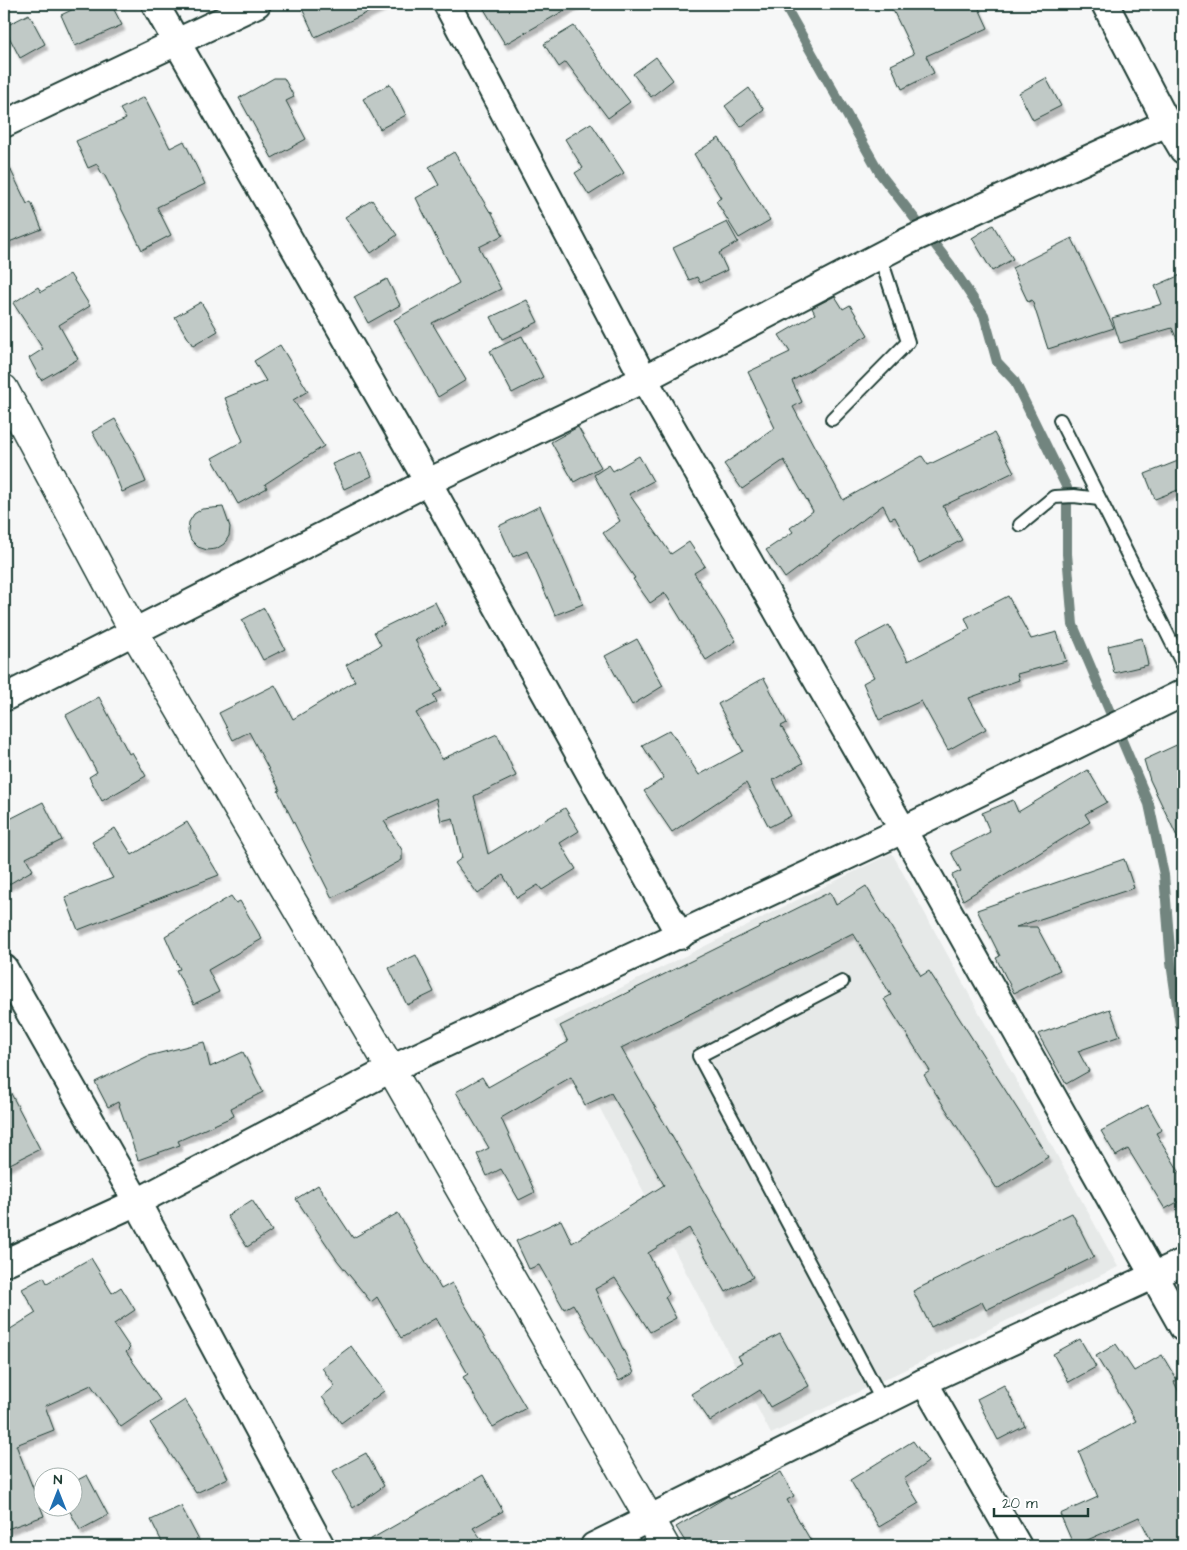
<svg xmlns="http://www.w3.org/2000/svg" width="1187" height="1550" font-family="'Architects Daughter',sans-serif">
<defs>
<filter id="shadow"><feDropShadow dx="3" dy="5.5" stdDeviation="1" flood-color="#0004"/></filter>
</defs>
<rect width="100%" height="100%" fill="#f6f7f7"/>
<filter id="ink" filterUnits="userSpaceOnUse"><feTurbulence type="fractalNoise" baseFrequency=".02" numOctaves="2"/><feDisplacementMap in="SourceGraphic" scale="10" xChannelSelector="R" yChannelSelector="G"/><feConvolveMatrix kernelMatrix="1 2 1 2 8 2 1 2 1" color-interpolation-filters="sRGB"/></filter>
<g filter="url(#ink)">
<!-- built -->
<polygon fill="#e6e9e8" points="892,853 1118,1267 771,1434 554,1021"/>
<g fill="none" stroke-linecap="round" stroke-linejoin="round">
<!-- stream -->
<polyline stroke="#72857f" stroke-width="10" points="784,4 881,175 950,264 984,315 997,362 1014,380 1067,488 1067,554 1073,625 1149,804 1164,875 1171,963 1180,1025 1183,1032"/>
</g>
<!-- building -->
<g fill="#c0c9c6" stroke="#1f3d34" filter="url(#shadow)">
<polygon points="84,4 111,4 122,25 75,46 61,15"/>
<polygon points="300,4 386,4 315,37"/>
<polygon points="481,4 576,4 505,44"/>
<polygon points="890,4 977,4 988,28 926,56 934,73 902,89 891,65 914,54"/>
<polygon points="29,14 45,44 20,58 4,27"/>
<polygon points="574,26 630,102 608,118 566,62 559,67 544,44"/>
<polygon points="656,57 673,80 651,97 633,74"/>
<polygon points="274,78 284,78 294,97 286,101 306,139 272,158 239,98"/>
<polygon points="1046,78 1061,106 1033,120 1019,93"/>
<polygon points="390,84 406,115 380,129 363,99"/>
<polygon points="749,88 764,110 741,127 725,106"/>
<polygon points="144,97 170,148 184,141 205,184 157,207 171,235 142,250 104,174 102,174 97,164 88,168 76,141 126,119 120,109"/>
<polygon points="591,123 624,173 589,195 575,173 583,168 565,139"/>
<polygon points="719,138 770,220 739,238 716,201 721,198 694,154"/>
<polygon points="454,152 490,212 491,211 503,235 479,247 501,289 432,323 466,380 438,397 394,320 459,283 416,198 439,185 429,167"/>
<polygon points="4,156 27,204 31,202 42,229 4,244"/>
<polygon points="372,200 397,235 371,253 345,217"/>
<polygon points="727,222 738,242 719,253 727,270 700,283 697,277 689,280 673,248"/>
<polygon points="993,225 1013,259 992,271 972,238"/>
<polygon points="1072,238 1114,328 1048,349 1032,300 1028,302 1012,268"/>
<polygon points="70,274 90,306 59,325 78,359 41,380 29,358 43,349 13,303 38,287 41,292"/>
<polygon points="1183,274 1183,353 1172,328 1120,343 1112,318 1162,304 1155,286"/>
<polygon points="387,279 400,305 368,323 354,297"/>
<polygon points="835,296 843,309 850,305 868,335 792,381 802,402 793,407 843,500 922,456 928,465 994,433 1014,472 943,506 962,540 919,563 895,517 890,519 883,505 785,578 766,550 793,532 790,528 813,511 784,460 742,489 724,464 775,428 748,372 790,352 779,335 815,314 812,308"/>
<polygon points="527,300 538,322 502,339 491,317"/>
<polygon points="201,302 218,331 193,346 175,317"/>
<polygon points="522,336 543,377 512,393 490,351"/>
<polygon points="280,345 308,391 293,400 324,446 265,484 267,488 238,504 212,458 243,441 225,398 266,381 254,361"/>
<polygon points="115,419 132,449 146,482 122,492 112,467 92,432"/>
<polygon points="578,427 601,467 574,482 551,442"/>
<polygon points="361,452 372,476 344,489 332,464"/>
<polygon points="639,456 653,481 629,494 671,554 689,542 705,566 694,573 736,641 706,660 665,593 650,603 633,579 635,578 603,533 620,521 594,475 609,465 613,471"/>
<polygon points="1183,459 1183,488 1155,499 1145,474"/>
<polygon points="540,506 583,604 555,615 527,551 513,557 499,526"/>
<polygon points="223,507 230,527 229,536 224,544 216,549 207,550 198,547 191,540 188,531 189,522 194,514 202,509"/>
<polygon points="1008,596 1031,639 1057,632 1066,661 1017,674 1019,680 969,698 986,729 948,750 921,701 879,720 863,683 874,677 855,643 889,625 908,661 970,629 965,618"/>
<polygon points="435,602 446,625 415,640 442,690 433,695 437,702 416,713 442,759 497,734 516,776 474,796 488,854 565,808 579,831 560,843 576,869 542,890 538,885 517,898 503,875 478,894 455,863 462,858 453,818 441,821 436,798 384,821 402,850 402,860 332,898 278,791 280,790 249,732 233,740 219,713 275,685 293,719 355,681 346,665 381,645 374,632"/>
<polygon points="264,608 285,649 263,660 242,620"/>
<polygon points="1142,638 1148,665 1114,673 1108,646"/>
<polygon points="637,639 663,686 632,705 605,656"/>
<polygon points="764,678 787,723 781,726 803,763 773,780 791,816 769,827 746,783 672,832 644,791 664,778 642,745 670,730 699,775 743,751 718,704"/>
<polygon points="99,697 129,754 132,752 146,776 102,801 89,777 97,772 66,715"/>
<polygon points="1183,742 1183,849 1150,780 1144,760"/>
<polygon points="1088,770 1107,802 1085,814 1090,822 963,900 952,875 961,871 951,852 990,832 982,813 1013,800 1018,812"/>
<polygon points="43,802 62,840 26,858 33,870 4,887 4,822"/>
<polygon points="187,822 219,875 78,930 65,897 113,878 92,842 115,828 132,855"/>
<polygon points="1124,859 1134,888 1016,927 1037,927 1060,970 1014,993 996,958 1000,956 977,910"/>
<polygon points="866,886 921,976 929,971 1048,1157 997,1189 924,1075 930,1071 884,999 891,995 853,933 621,1048 753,1277 726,1292 689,1228 648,1253 669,1294 665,1297 676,1318 650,1332 615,1278 595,1289 634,1373 619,1381 573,1304 564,1309 539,1265 529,1269 516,1241 561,1220 572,1243 664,1185 611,1093 585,1105 571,1077 501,1118 535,1192 519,1200 501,1169 487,1176 477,1154 489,1148 456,1092 482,1077 488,1087 568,1042 560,1026 830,892 836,905"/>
<polygon points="231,896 236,903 240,901 262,939 208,970 219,992 194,1004 176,970 180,969 165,936"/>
<polygon points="416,955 434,992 407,1005 389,968"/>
<polygon points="1110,1009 1120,1036 1078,1051 1089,1071 1066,1084 1038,1034"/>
<polygon points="204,1042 210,1067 243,1052 263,1092 231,1108 234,1116 178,1141 180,1145 138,1160 118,1102 108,1107 95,1082 148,1056"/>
<polygon points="4,1080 40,1149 4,1167"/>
<polygon points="1148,1105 1162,1130 1156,1133 1183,1178 1183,1199 1165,1209 1128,1149 1116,1156 1101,1131"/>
<polygon points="318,1185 353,1238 398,1213 441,1289 452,1283 526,1408 493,1427 463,1377 468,1374 436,1318 401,1338 377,1297 371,1302 337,1260 296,1199"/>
<polygon points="252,1200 272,1231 247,1247 227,1216"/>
<polygon points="1072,1213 1094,1257 986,1310 982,1302 931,1327 913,1291"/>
<polygon points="91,1258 112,1293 121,1287 135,1310 114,1324 130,1348 126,1352 160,1400 121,1427 91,1385 45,1406 54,1430 16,1445 44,1516 4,1530 4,1333 36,1313 22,1289 44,1277 47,1283"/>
<polygon points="780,1334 809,1386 770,1407 760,1390 710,1421 691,1394 742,1362 738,1356"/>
<polygon points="1080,1339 1096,1367 1069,1382 1053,1354"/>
<polygon points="1116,1344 1134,1371 1162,1355 1177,1380 1174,1382 1183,1400 1183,1546 1154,1546 1139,1517 1074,1546 1060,1514 1098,1497 1079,1452 1136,1421 1096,1356"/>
<polygon points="351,1346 384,1391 341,1423 322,1397 335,1386 322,1368"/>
<polygon points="1004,1385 1025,1426 998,1440 977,1399"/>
<polygon points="185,1400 204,1429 228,1478 196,1493 150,1423"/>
<polygon points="913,1441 928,1462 904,1479 919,1503 879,1527 850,1480"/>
<polygon points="366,1453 384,1486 353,1508 333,1471"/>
<polygon points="781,1472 794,1496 787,1500 814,1546 688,1546 676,1527 728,1496 730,1499"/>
<polygon points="87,1475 108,1515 80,1530 68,1508 72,1508 72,1483"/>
<polygon points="483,1475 503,1511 473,1528 487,1546 359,1546"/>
<polygon points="181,1506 202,1546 164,1546 151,1520"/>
</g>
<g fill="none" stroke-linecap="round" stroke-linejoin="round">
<!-- lane casing -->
<g stroke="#1f3d34" stroke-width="16">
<g id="lane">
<polyline points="832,419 908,342 880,256"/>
<polyline points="1060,420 1183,665"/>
<polyline points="1020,525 1054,497 1074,496 1099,499"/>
<polyline points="842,982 699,1056 883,1402"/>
</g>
</g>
<!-- street casing -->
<g stroke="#1f3d34" stroke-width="30">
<g id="street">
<polyline points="155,4 428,482 680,936"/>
<polyline points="447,4 644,379 903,830 1183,1328"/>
<polyline points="1105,4 1167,123 1183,150"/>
<polyline points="4,124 257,4"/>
<polyline points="4,698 428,482 644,379 906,242 1167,123"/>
<polyline points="4,968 137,1202 321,1546"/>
<polyline points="4,1263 137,1202 391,1069 903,830 1183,693"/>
<polyline points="924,1382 1018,1546"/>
<polyline points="594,1546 924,1382 1183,1262"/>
</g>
</g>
<!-- secondary casing -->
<g stroke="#1f3d34" stroke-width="31">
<polyline id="secondary" points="4,389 134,632 391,1069 665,1546"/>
</g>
<!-- lane -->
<use href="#lane" stroke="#fff" stroke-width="12"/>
<!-- street -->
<use href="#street" stroke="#fff" stroke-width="26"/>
<!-- secondary -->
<use href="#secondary" stroke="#fff" stroke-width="28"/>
</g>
</g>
<!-- margin -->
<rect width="1187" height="1550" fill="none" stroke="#fff" stroke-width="20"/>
<rect x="10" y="10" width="1167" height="1530" fill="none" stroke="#1f3d34" stroke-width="2" filter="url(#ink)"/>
<!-- north arrow -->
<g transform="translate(58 1492)"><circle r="24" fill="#ffffff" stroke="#a5b1ae"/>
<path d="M0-4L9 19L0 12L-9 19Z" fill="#1f6fb2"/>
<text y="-8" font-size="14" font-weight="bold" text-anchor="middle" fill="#1f3d34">N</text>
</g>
<!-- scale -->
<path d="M994 1508v8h94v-8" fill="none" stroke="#1f3d34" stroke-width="2.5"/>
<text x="1002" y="1508" font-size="15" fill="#1f3d34" stroke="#ffffff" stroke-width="4" paint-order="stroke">20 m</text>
</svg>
